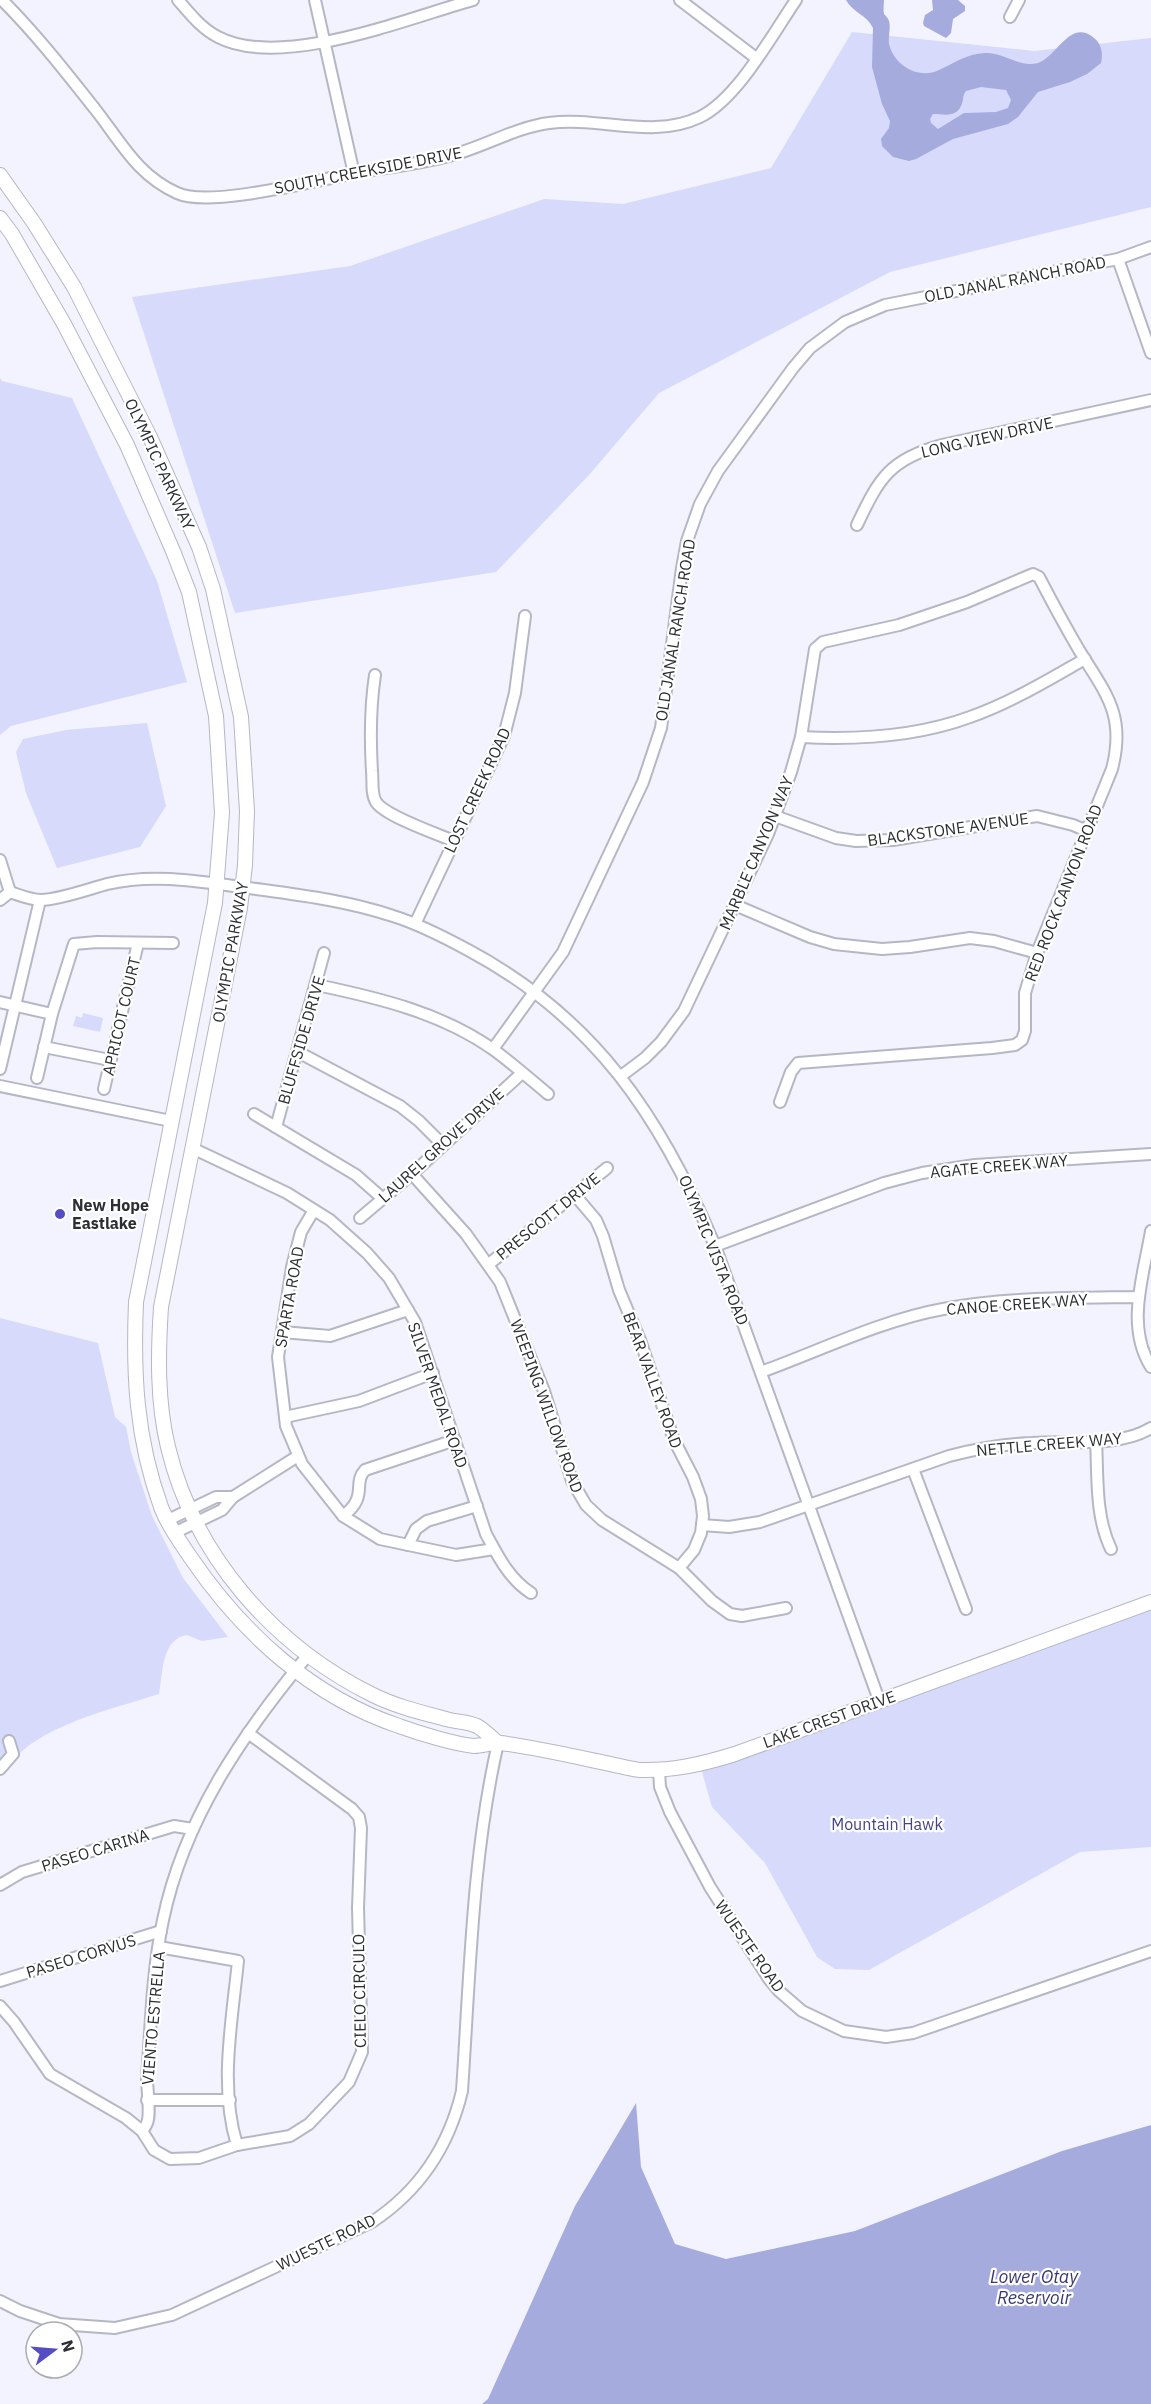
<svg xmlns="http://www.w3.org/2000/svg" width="1151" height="2404" font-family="'IBM Plex Sans',sans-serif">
<rect width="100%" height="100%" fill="#f2f3ff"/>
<!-- green -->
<g fill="#d7dafa">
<polygon points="852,32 1034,51 1151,38 1151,207 890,272 659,393 589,475 496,572 235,613 132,297 350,266 544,199 623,204 771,168"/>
<polygon points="0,378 2,381 72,398 157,581 187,682 11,726 0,735"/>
<polygon points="147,723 166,806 140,847 57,868 26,793 16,752 23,739 66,730"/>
<polygon points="83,1013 103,1018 100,1032 73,1026 76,1016 82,1018"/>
<path d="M 0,1318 L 98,1343 L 115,1417 L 126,1427 L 131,1452 L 152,1516 L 183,1578 L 228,1637 L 202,1641 L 187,1635 C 161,1639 163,1673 159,1694 C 113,1709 39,1725 10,1764 L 2,1758 L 0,1759 Z"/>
<polygon points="1151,1601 1151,1847 1080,1852 869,1970 835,1969 817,1957 765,1863 712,1807 700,1765"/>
</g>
<!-- water -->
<g fill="#a6abde" fill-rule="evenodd">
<path d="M 846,0 L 884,0 C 884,4 883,10 884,14 C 886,16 888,18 889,21 C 891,28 888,36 889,44 C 894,65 918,80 939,70 C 955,63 966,54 985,53 C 1004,52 1019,68 1038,63 C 1057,57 1070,18 1094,38 C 1102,44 1103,54 1101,63 L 1087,74 L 1070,82 L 1038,92 L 1018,117 L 1008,124 L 953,139 L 916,159 L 909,161 L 893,157 L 882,146 L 881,139 L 889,128 L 890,121 L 882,104 L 872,67 L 873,28 C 867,15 852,12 846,0 ZM 981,87 L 1006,90 L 1011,100 L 1008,108 L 996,112 L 964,113 L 938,129 L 931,123 L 930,119 L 933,114 C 944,114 955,118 961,106 C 964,100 962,96 966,91 Z"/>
<polygon points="932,0 958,0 965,6 965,11 953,19 951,33 946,38 924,26 923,23 925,15 933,10"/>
<polygon points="636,2103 641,2167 675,2244 726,2259 855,2231 1062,2151 1151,2125 1151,2404 482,2404 488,2399 575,2206"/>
</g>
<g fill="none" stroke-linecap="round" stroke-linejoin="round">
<!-- minor casing -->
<g stroke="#b5b7c4" stroke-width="14">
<g id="minor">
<path d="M 2,0 C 36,34 65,71 95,109 C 121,142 137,175 177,193 C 209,208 313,181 351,174 C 387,167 424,164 459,153 C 489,144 518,127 549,123 C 600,116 652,140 700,117 C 738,98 772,35 796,0"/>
<path d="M 178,0 C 190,14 202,29 218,37 C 281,70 408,18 473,0"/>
<polyline points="315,0 354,174"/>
<polyline points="680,0 756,58"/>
<polyline points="1010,17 1019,0"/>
<polyline points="1118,259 1151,353"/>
<path d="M 857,525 C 879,478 890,459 942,445 L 1151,400"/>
<path d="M 375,675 C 370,708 370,738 372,771 C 373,781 371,794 376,802 C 385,816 437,834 454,841"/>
<path d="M 801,737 C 857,740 916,737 970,717 C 1010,703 1048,680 1085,659"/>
<polyline points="775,816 836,838 856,841 893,840 1037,816 1073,825 1087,831"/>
<polyline points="0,860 10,892"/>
<path d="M 10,892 C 19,895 31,900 41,900 C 58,900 89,889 107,884 C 128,879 148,878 170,879 C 202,881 233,886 264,890 C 308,896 351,902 393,916 C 419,924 444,937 468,950 C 594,1017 661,1117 715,1246 L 879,1700"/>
<polyline points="0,900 10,892"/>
<polyline points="735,905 810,937 834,944 882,949 910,947 970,938 994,941 1037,953"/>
<polyline points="415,924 504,736 515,693 525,616"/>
<path d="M 317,985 C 379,998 442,1013 494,1050 C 513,1064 530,1079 548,1094"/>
<polyline points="0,1002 52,1014"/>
<polyline points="44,1047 110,1060"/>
<polyline points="493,1049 563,952 643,782 661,728 682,568 687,541 700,504 718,471 793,368 810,348 845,322 885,305 1118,259 1151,247"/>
<polyline points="298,1052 400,1106 419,1121 443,1145"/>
<polyline points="0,1069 40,900"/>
<path d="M 621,1076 L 645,1058 L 661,1042 L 684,1011 L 768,834 L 791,772 L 801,737 L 815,649 L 823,642 L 899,625 L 967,602 L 1033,574 L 1039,577 C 1052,602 1065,626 1079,650 C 1106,694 1126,715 1112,769 L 1037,953 L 1025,993 L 1025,1031 L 1022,1040 L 1015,1045 L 992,1048 L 798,1063 L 791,1072 L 780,1102"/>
<polyline points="37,1078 52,1014 74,944 97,942 173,943"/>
<polyline points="0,1086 171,1121"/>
<polyline points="104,1089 138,943"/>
<polyline points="254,1114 356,1175 382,1198"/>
<polyline points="276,1127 324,953"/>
<path d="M 192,1148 L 287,1193 L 330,1220 L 367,1253 L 389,1278 L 415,1322 L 486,1534 C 498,1556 509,1579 531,1593"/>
<polyline points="412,1174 466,1234 500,1282 544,1391 572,1481 586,1505 602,1520 679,1568 712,1601 730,1614 742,1616 786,1608"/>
<polyline points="574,1194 596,1220 603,1236 619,1290 640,1340 674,1440 693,1477 701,1499 703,1516 701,1533 694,1550 679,1568"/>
<polyline points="314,1210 301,1232 292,1267 278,1357 286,1426 302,1464 343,1516 380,1539 456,1555 494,1549"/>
<polyline points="360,1218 412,1174 522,1073"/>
<path d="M 1151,1231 C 1144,1274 1125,1326 1151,1367"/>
<polyline points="715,1246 884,1183 922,1173 975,1165 1151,1154"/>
<polyline points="489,1264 607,1168"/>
<polyline points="282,1332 330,1336 408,1310"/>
<path d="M 761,1372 C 819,1351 882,1320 943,1309 C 1007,1297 1074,1298 1139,1297"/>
<polyline points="285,1417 359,1401 433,1373"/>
<path d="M 1096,1440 C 1098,1477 1095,1516 1111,1549"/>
<polyline points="913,1469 966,1609"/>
<path d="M 343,1516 C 369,1496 352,1484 365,1470 L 455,1440"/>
<polyline points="168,1520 216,1497 233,1497"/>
<path d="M 702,1525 L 729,1527 L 760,1522 L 949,1456 C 976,1449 1003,1444 1032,1443 C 1068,1440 1119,1448 1151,1428"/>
<polyline points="174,1533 222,1510 233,1497 298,1456"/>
<polyline points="408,1545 416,1529 427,1521 477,1506"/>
<polyline points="0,1769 13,1754 9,1741"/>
<polyline points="659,1771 660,1787 670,1812 710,1887 769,1979 779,1991 802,2011 844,2031 886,2037 913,2033 1151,1951"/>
<polyline points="0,1885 22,1872 174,1826 193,1829"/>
<path d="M 159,1947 L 238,1961 C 232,2021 219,2087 237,2145"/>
<polyline points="0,1981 161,1931"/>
<polyline points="0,2006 14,2022 50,2074 126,2118 142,2131 154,2150 170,2159 199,2158 237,2145 290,2136 309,2124 349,2082 362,2052 358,1908 361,1828 359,1817 352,1809 248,1733"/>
<polyline points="147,2100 230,2100"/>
<path d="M 142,2131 C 144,2128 146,2126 147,2123 C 151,2114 147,2090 147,2078 C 151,2025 152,1972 163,1920 C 184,1819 243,1733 308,1655"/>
<path d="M 0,2301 L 20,2311 L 59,2324 L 115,2328 L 172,2315 L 372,2222 C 419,2191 449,2146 462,2091 C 470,1975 472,1856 498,1743"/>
</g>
</g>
<!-- major casing -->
<g stroke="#b5b7c4" stroke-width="16">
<g id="major">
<path d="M 0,175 L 34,223 L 74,287 L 150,437 L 199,547 L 213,589 L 241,717 L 247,811 L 245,865 L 240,908 L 161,1307 C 158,1353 157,1402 168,1447 C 194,1556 274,1646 373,1695 C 397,1707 424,1713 450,1720 C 459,1722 469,1722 477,1726 C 484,1730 492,1738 498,1743"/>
<path d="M 0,218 L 12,234 L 64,324 L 127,445 L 173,551 L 189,592 L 216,716 L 222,813 L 215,903 L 136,1302 C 133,1374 136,1438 161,1507 C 168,1525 180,1542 191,1558 C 242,1633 312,1697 399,1726 C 418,1733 454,1744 474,1746 C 483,1746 492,1742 501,1743 C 547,1749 593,1761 639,1770 C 673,1771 703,1764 735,1754 L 1151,1602"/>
</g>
</g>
<!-- minor -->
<use href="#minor" stroke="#fff" stroke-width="10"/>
<!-- major -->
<use href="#major" stroke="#fff" stroke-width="14"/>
</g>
<!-- markers -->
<circle fill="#554dc4" stroke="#fff" stroke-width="2" cx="60" cy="1214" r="6"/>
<g text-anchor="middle" stroke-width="4.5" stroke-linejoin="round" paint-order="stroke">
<!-- street labels -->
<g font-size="16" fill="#2e2f34" stroke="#fff">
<text transform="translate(368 170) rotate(-11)" y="6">SOUTH CREEKSIDE DRIVE</text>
<text transform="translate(1015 279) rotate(-11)" y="6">OLD JANAL RANCH ROAD</text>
<text transform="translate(987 437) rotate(-13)" y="6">LONG VIEW DRIVE</text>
<text transform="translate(160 464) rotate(65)" y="6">OLYMPIC PARKWAY</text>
<text transform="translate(675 630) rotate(-81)" y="6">OLD JANAL RANCH ROAD</text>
<text transform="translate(477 790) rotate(-65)" y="6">LOST CREEK ROAD</text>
<text transform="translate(948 829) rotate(-8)" y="6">BLACKSTONE AVENUE</text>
<text transform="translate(756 853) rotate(-67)" y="6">MARBLE CANYON WAY</text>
<text transform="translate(1063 893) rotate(-69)" y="6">RED ROCK CANYON ROAD</text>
<text transform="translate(230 952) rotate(-80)" y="6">OLYMPIC PARKWAY</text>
<text transform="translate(121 1016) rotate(-77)" y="6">APRICOT COURT</text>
<text transform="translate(301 1040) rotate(-74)" y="6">BLUFFSIDE DRIVE</text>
<text transform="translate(441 1145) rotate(-42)" y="6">LAUREL GROVE DRIVE</text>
<text transform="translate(999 1166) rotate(-5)" y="6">AGATE CREEK WAY</text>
<text transform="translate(548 1216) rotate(-39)" y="6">PRESCOTT DRIVE</text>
<text transform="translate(714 1250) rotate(68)" y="6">OLYMPIC VISTA ROAD</text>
<text transform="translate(289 1297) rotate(-80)" y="6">SPARTA ROAD</text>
<text transform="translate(1017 1304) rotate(-4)" y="6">CANOE CREEK WAY</text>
<text transform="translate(653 1380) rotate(70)" y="6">BEAR VALLEY ROAD</text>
<text transform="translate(438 1395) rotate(71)" y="6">SILVER MEDAL ROAD</text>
<text transform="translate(547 1406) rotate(70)" y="6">WEEPING WILLOW ROAD</text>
<text transform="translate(1049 1444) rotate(-5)" y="6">NETTLE CREEK WAY</text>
<text transform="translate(829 1719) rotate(-20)" y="6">LAKE CREST DRIVE</text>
<text transform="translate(95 1850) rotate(-17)" y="6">PASEO CARINA</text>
<text transform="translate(750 1946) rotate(55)" y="6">WUESTE ROAD</text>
<text transform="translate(81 1956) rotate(-17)" y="6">PASEO CORVUS</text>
<text transform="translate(359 1991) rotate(-91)" y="6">CIELO CIRCULO</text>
<text transform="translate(153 2018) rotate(-85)" y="6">VIENTO ESTRELLA</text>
<text transform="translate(326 2242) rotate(-26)" y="6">WUESTE ROAD</text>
</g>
<!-- poi labels -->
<g font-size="16" font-weight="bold" fill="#2e2f34" stroke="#fff" text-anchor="start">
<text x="72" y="1211">New Hope<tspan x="72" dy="18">Eastlake</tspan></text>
</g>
<!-- park labels -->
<g font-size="16" fill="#454585" stroke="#fff">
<text x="887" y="1830">Mountain Hawk</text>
</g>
<!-- water labels -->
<g font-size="18" font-style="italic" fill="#383876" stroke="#fff">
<text x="1034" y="2283">Lower Otay<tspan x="1034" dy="21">Reservoir</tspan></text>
</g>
</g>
<!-- north arrow -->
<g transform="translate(54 2350) rotate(74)"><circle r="28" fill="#ffffff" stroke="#abacae" stroke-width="1.5"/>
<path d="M0-4.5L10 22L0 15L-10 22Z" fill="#554dc4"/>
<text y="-9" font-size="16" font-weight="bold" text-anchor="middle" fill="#2e2f34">N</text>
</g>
</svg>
